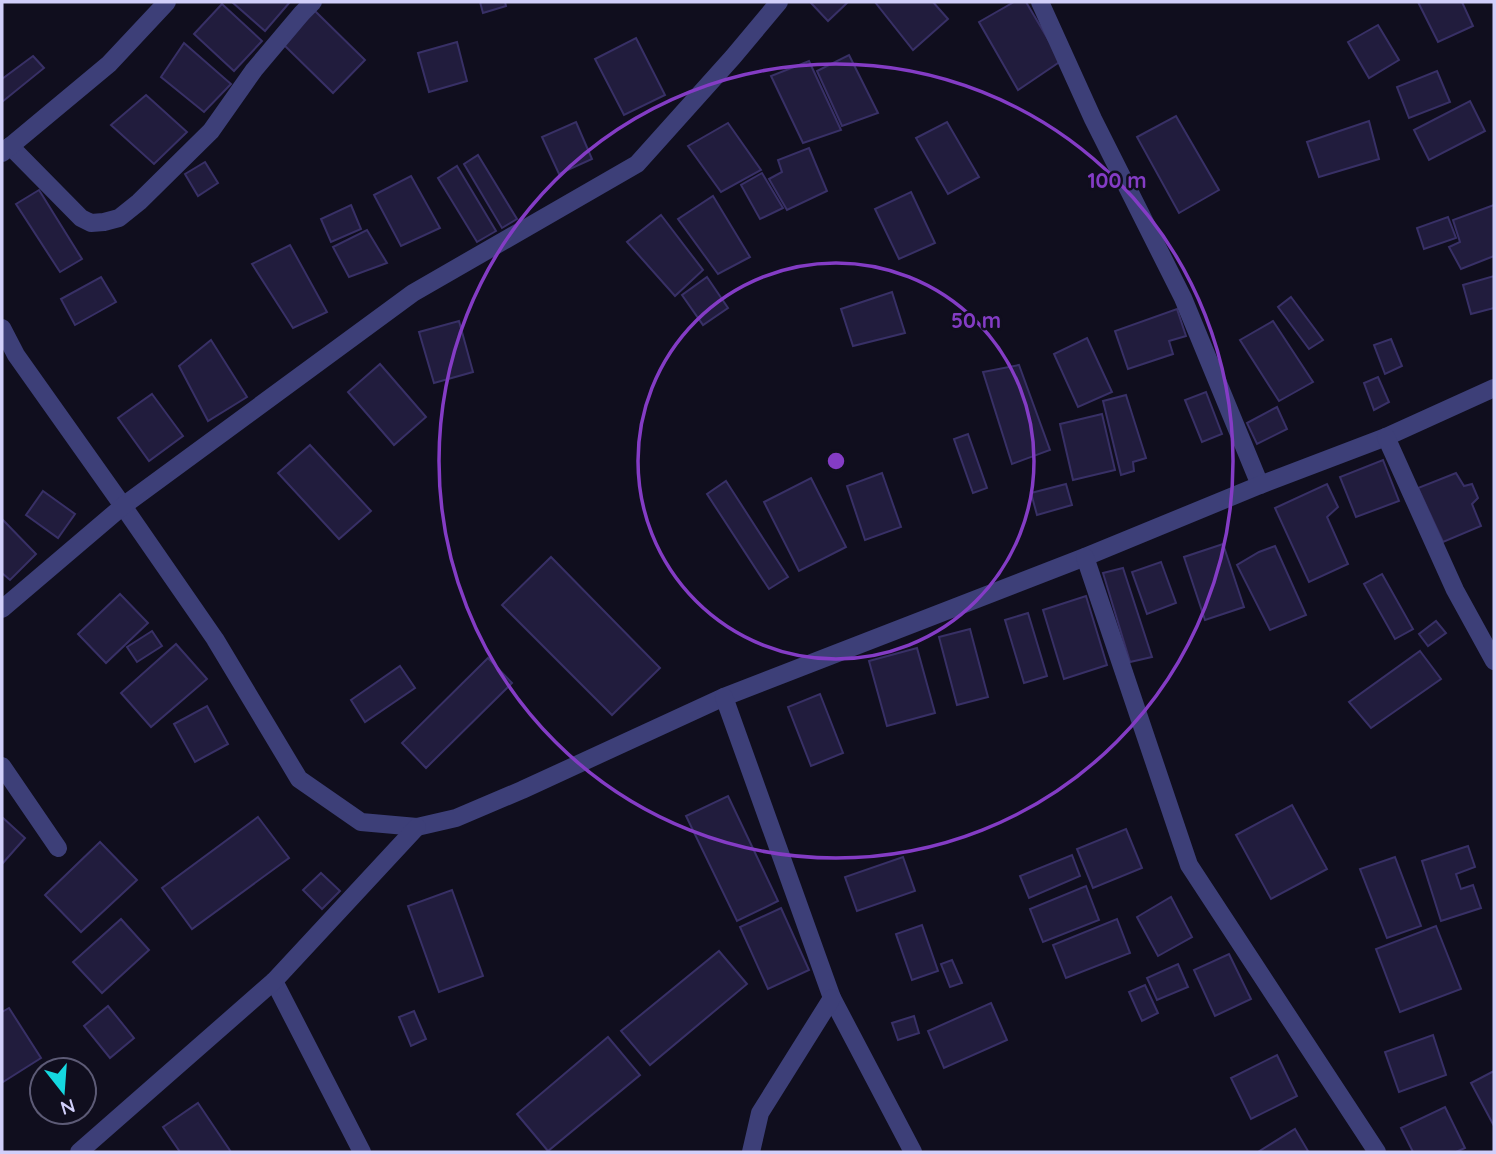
<svg xmlns="http://www.w3.org/2000/svg" width="1496" height="1154" font-family="Quicksand,sans-serif">
<rect width="100%" height="100%" fill="#100e1e"/>
<!-- building -->
<g fill="#211c3d" stroke="#383066" stroke-width="2">
<polygon points="232,2 290,2 265,31"/>
<polygon points="480,2 505,2 506,6 483,13"/>
<polygon points="812,2 848,2 828,21 811,3"/>
<polygon points="875,2 933,2 948,19 913,50"/>
<polygon points="1014,2 1026,2 1061,61 1018,90 979,22"/>
<polygon points="1418,2 1462,2 1473,26 1438,42"/>
<polygon points="222,4 262,41 234,71 194,34"/>
<polygon points="315,11 365,60 333,93 283,44"/>
<polygon points="1378,25 1399,60 1369,78 1348,42"/>
<polygon points="636,38 665,95 624,115 595,59"/>
<polygon points="457,42 467,81 429,92 418,53"/>
<polygon points="184,43 231,84 204,112 161,77"/>
<polygon points="849,55 878,113 842,126 817,71"/>
<polygon points="33,56 44,68 2,102 2,79"/>
<polygon points="809,61 841,130 803,143 771,76"/>
<polygon points="1437,71 1450,102 1409,118 1397,87"/>
<polygon points="146,95 187,132 154,164 111,125"/>
<polygon points="1470,101 1485,131 1429,160 1414,130"/>
<polygon points="1176,116 1219,190 1179,213 1137,137"/>
<polygon points="1369,121 1379,159 1319,177 1307,142"/>
<polygon points="576,122 592,159 559,174 542,137"/>
<polygon points="947,122 979,177 948,194 916,138"/>
<polygon points="728,123 761,170 721,192 688,146"/>
<polygon points="809,148 827,191 787,210 769,179 782,172 778,160"/>
<polygon points="478,155 517,219 502,228 464,164"/>
<polygon points="205,162 218,183 198,196 185,174"/>
<polygon points="457,166 496,231 477,242 438,178"/>
<polygon points="762,173 783,208 760,219 741,185"/>
<polygon points="411,176 440,228 401,246 374,195"/>
<polygon points="39,190 82,259 60,272 16,204"/>
<polygon points="911,192 935,243 899,259 875,209"/>
<polygon points="713,196 750,257 718,274 678,219"/>
<polygon points="351,205 361,229 331,242 321,219"/>
<polygon points="1494,205 1494,256 1461,269 1449,247 1460,242 1453,220"/>
<polygon points="661,215 703,270 675,296 627,242"/>
<polygon points="1448,217 1456,238 1424,249 1417,228"/>
<polygon points="367,230 387,263 349,277 333,247"/>
<polygon points="290,245 327,312 293,328 252,264"/>
<polygon points="1494,276 1494,308 1471,314 1463,285"/>
<polygon points="101,277 116,302 75,325 61,299"/>
<polygon points="707,277 728,308 703,325 682,295"/>
<polygon points="892,292 905,333 853,346 841,309"/>
<polygon points="1291,297 1323,340 1309,349 1278,307"/>
<polygon points="1177,309 1186,336 1169,341 1173,354 1128,369 1115,331"/>
<polygon points="459,321 473,372 434,383 419,332"/>
<polygon points="1273,321 1313,382 1279,401 1240,340"/>
<polygon points="1087,338 1112,392 1078,407 1054,354"/>
<polygon points="1391,339 1402,366 1385,374 1374,345"/>
<polygon points="211,340 247,397 208,421 179,366"/>
<polygon points="380,364 426,417 394,445 348,392"/>
<polygon points="1019,365 1050,450 1012,464 983,372"/>
<polygon points="1378,377 1389,402 1374,410 1364,383"/>
<polygon points="1206,392 1222,434 1202,442 1185,400"/>
<polygon points="152,394 183,436 149,461 118,418"/>
<polygon points="1126,395 1146,458 1133,462 1134,471 1121,475 1103,401"/>
<polygon points="1277,407 1287,429 1257,444 1247,423"/>
<polygon points="1102,414 1115,470 1073,480 1060,424"/>
<polygon points="968,434 987,488 973,493 954,439"/>
<polygon points="310,445 371,511 339,539 278,473"/>
<polygon points="1383,460 1399,501 1356,517 1340,477"/>
<polygon points="882,473 901,527 865,540 847,486"/>
<polygon points="1456,473 1464,486 1472,484 1478,498 1472,504 1481,526 1443,542 1418,488"/>
<polygon points="811,478 846,547 799,571 764,502"/>
<polygon points="726,481 788,577 769,589 707,494"/>
<polygon points="1066,484 1072,505 1037,515 1031,493"/>
<polygon points="1327,484 1338,507 1327,517 1348,564 1309,582 1275,508"/>
<polygon points="43,491 75,514 58,538 26,515"/>
<polygon points="2,519 36,554 10,580 2,573"/>
<polygon points="1223,544 1244,607 1205,620 1184,557"/>
<polygon points="1275,546 1306,615 1270,630 1237,565 1259,552"/>
<polygon points="551,557 660,668 612,715 502,605"/>
<polygon points="1161,562 1176,603 1147,614 1132,572"/>
<polygon points="1123,568 1152,657 1130,662 1103,573"/>
<polygon points="1382,574 1413,629 1395,639 1364,584"/>
<polygon points="120,594 148,623 106,663 78,634"/>
<polygon points="1086,596 1107,665 1064,679 1043,610"/>
<polygon points="1028,613 1047,676 1024,683 1005,620"/>
<polygon points="1436,621 1446,633 1428,646 1419,634"/>
<polygon points="970,629 988,697 957,705 939,637"/>
<polygon points="152,631 162,646 137,662 127,647"/>
<polygon points="176,644 207,679 151,727 121,693"/>
<polygon points="917,648 935,713 887,726 869,661"/>
<polygon points="1420,651 1441,679 1371,728 1349,702"/>
<polygon points="488,658 512,683 426,768 402,743"/>
<polygon points="400,666 415,688 365,722 351,700"/>
<polygon points="820,694 843,753 811,766 788,707"/>
<polygon points="207,706 228,744 195,762 174,724"/>
<polygon points="728,796 778,901 737,921 686,816"/>
<polygon points="1292,805 1327,869 1271,899 1236,835"/>
<polygon points="2,817 25,838 2,864"/>
<polygon points="258,817 289,858 192,929 162,888"/>
<polygon points="1126,829 1142,868 1093,888 1077,849"/>
<polygon points="100,842 137,880 81,932 45,895"/>
<polygon points="1468,846 1475,867 1456,874 1461,889 1473,885 1481,908 1441,921 1422,861"/>
<polygon points="1072,855 1080,876 1029,898 1020,876"/>
<polygon points="903,857 915,891 857,911 845,877"/>
<polygon points="1395,857 1421,926 1387,938 1360,869"/>
<polygon points="321,873 340,891 322,909 303,890"/>
<polygon points="1086,886 1099,920 1043,942 1030,909"/>
<polygon points="452,890 483,976 439,992 408,906"/>
<polygon points="1171,897 1192,937 1158,956 1137,917"/>
<polygon points="781,908 809,970 768,989 740,927"/>
<polygon points="121,919 149,950 102,993 73,962"/>
<polygon points="1117,919 1130,953 1066,978 1053,945"/>
<polygon points="922,925 938,971 912,980 896,934"/>
<polygon points="1436,926 1461,989 1400,1012 1376,949"/>
<polygon points="719,951 747,984 650,1065 621,1031"/>
<polygon points="1229,954 1251,999 1215,1016 1194,970"/>
<polygon points="952,960 962,983 950,987 941,964"/>
<polygon points="1178,964 1188,987 1157,1000 1147,978"/>
<polygon points="1145,985 1158,1013 1142,1021 1129,992"/>
<polygon points="991,1003 1007,1040 944,1068 928,1031"/>
<polygon points="108,1006 134,1038 110,1058 84,1026"/>
<polygon points="9,1008 41,1058 3,1082 2,1079 2,1012"/>
<polygon points="414,1011 426,1039 411,1046 399,1017"/>
<polygon points="914,1016 919,1033 898,1040 892,1023"/>
<polygon points="1433,1035 1446,1075 1399,1092 1385,1052"/>
<polygon points="608,1037 640,1075 548,1151 517,1114"/>
<polygon points="1277,1055 1297,1096 1251,1119 1231,1078"/>
<polygon points="1494,1071 1494,1126 1471,1083"/>
<polygon points="198,1103 231,1152 180,1152 163,1127"/>
<polygon points="1445,1107 1465,1148 1456,1152 1413,1152 1401,1128"/>
<polygon points="1295,1129 1308,1151 1306,1152 1258,1152"/>
</g>
<g fill="none" stroke-linecap="round" stroke-linejoin="round">
<!-- street -->
<g stroke="#3d3f78" stroke-width="18">
<polyline points="1040,2 1093,119 1183,298 1260,485"/>
<polyline points="10,146 81,218 91,223 104,222 119,218 139,202 211,131 254,70 302,13 313,2"/>
<polyline points="2,153 109,64 167,2"/>
<polyline points="2,328 16,355 123,506 215,639 299,779 361,822 417,827 456,818 522,790 724,697 1085,557 1260,485 1386,437 1494,388"/>
<polyline points="1386,437 1455,590 1494,661"/>
<polyline points="1085,557 1189,865 1377,1152"/>
<polyline points="2,609 123,506 413,293 637,164 733,57 779,2"/>
<polyline points="724,697 832,998 913,1152"/>
<polyline points="2,766 58,848"/>
<polyline points="274,981 362,1152"/>
<polyline points="79,1152 274,981 417,827"/>
<polyline points="751,1152 760,1113 832,998"/>
</g>
</g>
<!-- distance rings -->
<g fill="none" stroke="#843cc5" stroke-width="3.5">
<circle cx="836" cy="461" r="198"/>
<circle cx="836" cy="461" r="397"/>
</g>
<circle cx="836" cy="461" r="10" fill="#843cc5" stroke="#100e1e" stroke-width="3.5"/>
<g font-size="21" text-anchor="middle" font-weight="bold" fill="#843cc5" stroke="#100e1e" stroke-width="5" stroke-linejoin="round" paint-order="stroke">
<text x="1117" y="188">100 m</text>
<text x="976" y="328">50 m</text>
</g>
<!-- border -->
<rect width="1496" height="1154" fill="none" stroke="#d1cffa" stroke-width="7"/>
<!-- north arrow -->
<g transform="translate(63 1091) rotate(163)"><circle r="33" fill="#100e1e" stroke="#5d5b76" stroke-width="2"/>
<path d="M0-5L12 26L0 18L-12 26Z" fill="#15d8e0"/>
<text y="-10" font-size="19" font-weight="bold" text-anchor="middle" fill="#d1cffa">N</text>
</g>
</svg>
